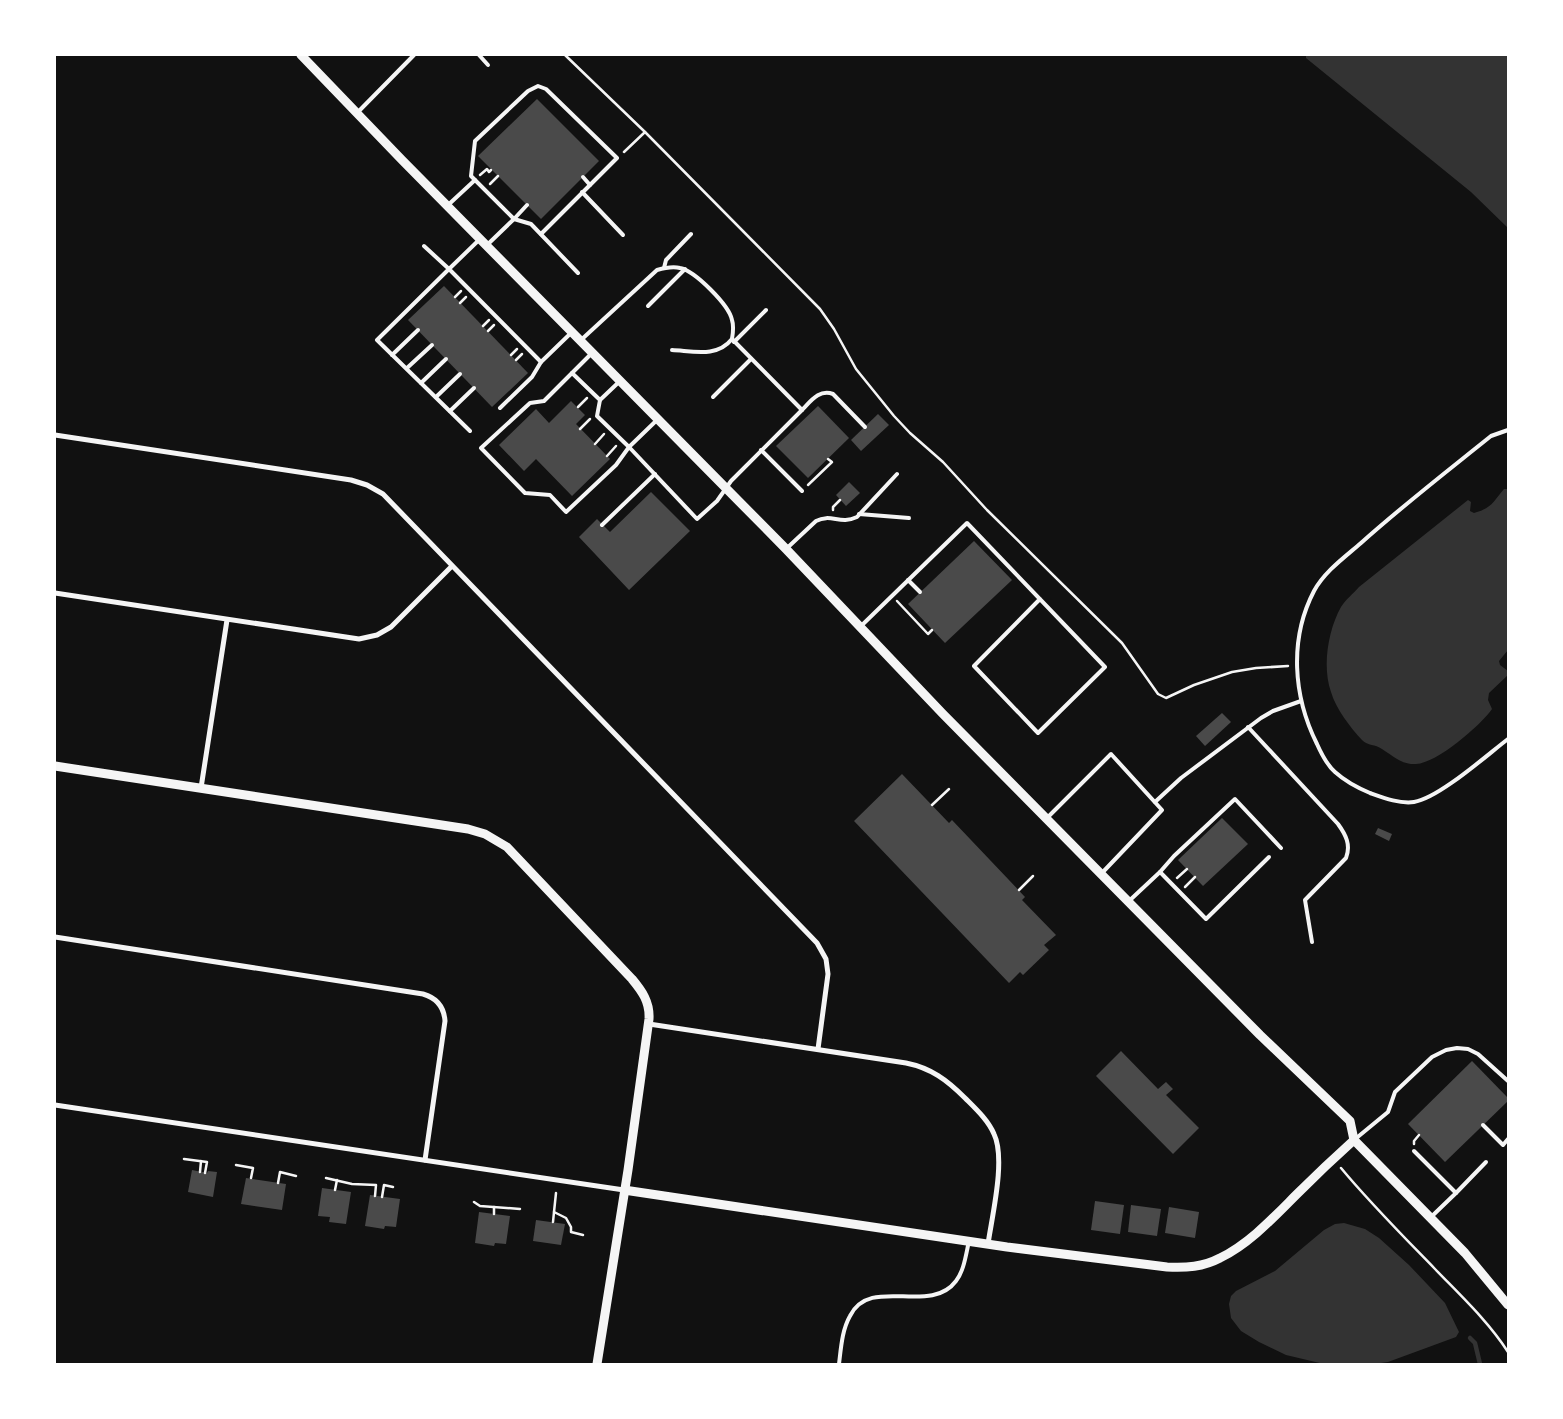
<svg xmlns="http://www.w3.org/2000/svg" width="1563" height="1419" font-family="'Archivo Narrow',sans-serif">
<rect width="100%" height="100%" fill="#111"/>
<!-- water -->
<g fill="#333">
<polygon points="1306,55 1508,55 1508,228 1471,192 1306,58"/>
<path d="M 1504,489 L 1508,489 L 1508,650 L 1499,661 L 1500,665 L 1508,671 L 1508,675 L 1489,693 L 1488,700 L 1492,709 C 1480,726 1437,763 1416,764 C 1402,765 1393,756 1382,749 C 1375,744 1368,746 1362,740 C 1350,727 1336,709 1331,692 C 1322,667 1328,630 1341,607 C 1346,599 1353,594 1359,587 L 1468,500 L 1471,502 L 1470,511 L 1474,513 C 1492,508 1493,502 1504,489 Z"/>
<polygon points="1344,1223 1365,1229 1379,1238 1409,1265 1445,1303 1459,1332 1456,1337 1388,1362 1374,1364 1324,1364 1286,1355 1259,1342 1241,1331 1231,1318 1229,1304 1231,1296 1236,1291 1275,1271 1324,1230 1335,1224"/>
</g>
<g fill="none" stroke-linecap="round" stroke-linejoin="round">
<!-- stream -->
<polyline stroke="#333" stroke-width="4.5" points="1470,1338 1475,1343 1480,1364"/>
</g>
<!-- building -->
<g fill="#4a4a4a">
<polygon points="537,99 599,161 541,219 478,156"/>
<polygon points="444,286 528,373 492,407 408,320"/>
<polygon points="571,401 585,415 576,424 610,459 572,496 536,459 524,471 499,445 536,409 549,423"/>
<polygon points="818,406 849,438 808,478 776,446"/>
<polygon points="878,414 889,425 861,451 851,440"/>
<polygon points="849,482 860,493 846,506 836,495"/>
<polygon points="651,492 690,531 629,590 579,537 597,519 610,532"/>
<polygon points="974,541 1012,580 945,643 908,604"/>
<polygon points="1222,713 1231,722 1205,746 1196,736"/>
<polygon points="902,774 949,823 952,820 1025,897 1022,900 1056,935 1044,945 1049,950 1023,975 1020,972 1009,983 854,821"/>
<polygon points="1222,818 1248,844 1203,886 1178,860"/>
<polygon points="1378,828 1392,834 1389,841 1375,834"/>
<polygon points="1121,1051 1158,1089 1166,1082 1173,1089 1166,1095 1199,1128 1173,1154 1096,1076"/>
<polygon points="1472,1061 1508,1098 1508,1101 1445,1162 1408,1124"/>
<polygon points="192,1170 207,1173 208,1171 217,1172 213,1197 188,1192"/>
<polygon points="246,1178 286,1184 282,1210 241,1204"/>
<polygon points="322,1188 351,1192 346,1224 329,1222 330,1217 318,1216"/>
<polygon points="370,1195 400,1199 396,1227 385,1226 384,1229 365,1226"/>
<polygon points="1095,1201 1124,1205 1120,1234 1091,1230"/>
<polygon points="1131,1205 1161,1209 1157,1236 1128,1232"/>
<polygon points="1169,1207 1199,1212 1195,1238 1165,1233"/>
<polygon points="479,1212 510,1216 506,1244 495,1243 494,1246 475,1243"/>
<polygon points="536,1220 565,1224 561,1245 533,1241"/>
</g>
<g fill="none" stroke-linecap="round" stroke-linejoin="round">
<!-- path -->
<g stroke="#f5f5f5" stroke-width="2.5">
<polyline points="565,55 645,132"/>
<polyline points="624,152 645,132 820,309 834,329 856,369 894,416 910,433 943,462 987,510 1122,643 1158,694 1166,698 1194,685 1232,672 1256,668 1288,666"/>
<polyline points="480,175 487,169 489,172 491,170"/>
<polyline points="490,184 498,176"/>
<polyline points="455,297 461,291"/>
<polyline points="460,303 466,297"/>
<polyline points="483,326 489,320"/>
<polyline points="488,331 494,325"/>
<polyline points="511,355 517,349"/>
<polyline points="516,360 522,354"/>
<polyline points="578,407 587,398"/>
<polyline points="580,429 590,419"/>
<polyline points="595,444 604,434"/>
<polyline points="607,456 616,446"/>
<polyline points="808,485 832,462 828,459"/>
<polyline points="833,510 833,507 840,500"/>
<polyline points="897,601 928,634 932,630"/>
<polyline points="932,805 949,789"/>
<polyline points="1177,878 1187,869"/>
<polyline points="1185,887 1195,877"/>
<polyline points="1019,890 1033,876"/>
<polyline points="1414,1144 1414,1141 1419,1135"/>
<polyline points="184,1159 207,1162 205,1173"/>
<polyline points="236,1165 253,1168 251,1178"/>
<path d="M 1341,1168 C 1370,1203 1403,1236 1435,1269 C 1460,1295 1488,1321 1508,1352"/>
<polyline points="200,1172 201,1161"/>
<polyline points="326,1178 352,1184 376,1185 375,1196"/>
<polyline points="278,1183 280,1172 296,1176"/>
<polyline points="335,1190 337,1180"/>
<polyline points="556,1193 554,1212 566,1218 571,1227 571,1232 583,1235"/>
<polyline points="382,1197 384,1185 393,1187"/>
<polyline points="474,1202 480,1206 520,1209"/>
<polyline points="494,1207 494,1214"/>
<polyline points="553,1222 554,1212"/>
</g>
<!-- service -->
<g stroke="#f5f5f5" stroke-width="4">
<polyline points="479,55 488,65"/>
<polyline points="358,112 414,55"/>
<polyline points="583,177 590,185"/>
<polyline points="475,180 471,176 475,141 528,91 538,86 546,89 617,158 541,234"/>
<polyline points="582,192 623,235"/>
<polyline points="527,205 514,219 531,224 578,273"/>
<polyline points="447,206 475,180 514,219 487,245"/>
<polyline points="480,239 449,269 541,362 571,333"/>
<polyline points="424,246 449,269 377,340 470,431"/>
<polyline points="664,268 666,260 691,234"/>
<polyline points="648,306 685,269"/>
<polyline points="734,342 766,310"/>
<path d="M 672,350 C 693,351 717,358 732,339"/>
<polyline points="592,353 572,373 600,400 597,416 629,447 658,419"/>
<polyline points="392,355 418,330"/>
<polyline points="407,368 432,345"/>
<path d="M 572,373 L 544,401 L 530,403 L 481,448 L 525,493 L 550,495 L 566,512 L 616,465 L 629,447 L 697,519 L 717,501 L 731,481 L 802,410 L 732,339 C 733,333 734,326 732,320 C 729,305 695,271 680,268 C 672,266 664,268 657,270 L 581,340"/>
<polyline points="421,383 446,359"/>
<polyline points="436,397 460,374"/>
<polyline points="713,397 751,359"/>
<polyline points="600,400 620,381"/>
<polyline points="500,408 532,377 541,362"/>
<path d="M 802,410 C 811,401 819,389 833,394 L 865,427"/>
<polyline points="450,411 474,388"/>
<path d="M 1508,430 L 1491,436 L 1481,444 C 1441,476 1400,508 1361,543 C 1345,557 1325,571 1314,591 C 1289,639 1293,696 1317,744 C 1321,753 1327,765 1335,772 C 1345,781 1358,788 1370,793 C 1384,798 1400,804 1414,802 C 1439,798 1487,755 1508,739"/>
<polyline points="761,450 802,491"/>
<polyline points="859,514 909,518"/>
<polyline points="602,525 655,474"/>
<path d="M 786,549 L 816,521 C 831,513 840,525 857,517 L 897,474"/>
<polyline points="908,580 920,592"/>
<polyline points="860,627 967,523 1105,667 1038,733 974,666 1040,599"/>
<path d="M 1248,727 L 1338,824 C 1346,835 1351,845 1346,858 L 1305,900 L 1312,942"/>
<polyline points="1155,802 1181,778 1261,718 1273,711 1301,701"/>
<polyline points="1047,818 1111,754 1162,810 1101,874"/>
<polyline points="1160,872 1174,856 1235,799 1281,848"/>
<polyline points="1129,901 1160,872 1206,919 1269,857"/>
<polyline points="1483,1125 1503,1145 1508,1139"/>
<polyline points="1354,1140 1388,1112 1395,1092 1432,1057 1446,1050 1457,1048 1468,1049 1478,1054 1508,1081"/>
<polyline points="1414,1151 1456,1193 1430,1218"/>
<polyline points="1456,1193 1486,1162"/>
<path d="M 839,1364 C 841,1348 842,1330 850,1316 C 870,1275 930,1316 956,1281 C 964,1271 966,1254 969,1241"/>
</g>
<!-- minor -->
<g stroke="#f5f5f5" stroke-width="5">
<polyline points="55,435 351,480 367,485 383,494 817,943 826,959 828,974 818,1049"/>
<polyline points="55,593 359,639 377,635 391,627 452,566"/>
<polyline points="201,788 227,620"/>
<path d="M 55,937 L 423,994 C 437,998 444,1007 445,1021 L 425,1160"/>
<path d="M 649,1024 L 906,1063 C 931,1068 947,1080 965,1098 C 976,1109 988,1120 994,1134 C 1006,1159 992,1216 988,1244"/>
<polyline points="55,1105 624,1190"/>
</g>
<!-- tertiary -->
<g stroke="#f5f5f5" stroke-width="9">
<polyline points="301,55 402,160 786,549 943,714 1260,1035 1350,1121 1354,1140"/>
<path d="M 55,766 L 468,829 L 485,834 L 507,847 L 632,979 C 642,991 650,1002 649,1019 L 628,1170 L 597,1364"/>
<polyline points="1354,1140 1465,1253 1508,1305"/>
<path d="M 624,1190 L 1007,1247 L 1167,1267 C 1186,1268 1203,1267 1220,1258 C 1249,1244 1273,1218 1296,1195 C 1315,1176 1334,1158 1354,1140"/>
</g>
</g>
<!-- border -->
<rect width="1563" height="1419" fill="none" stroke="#ffffff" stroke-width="112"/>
</svg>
